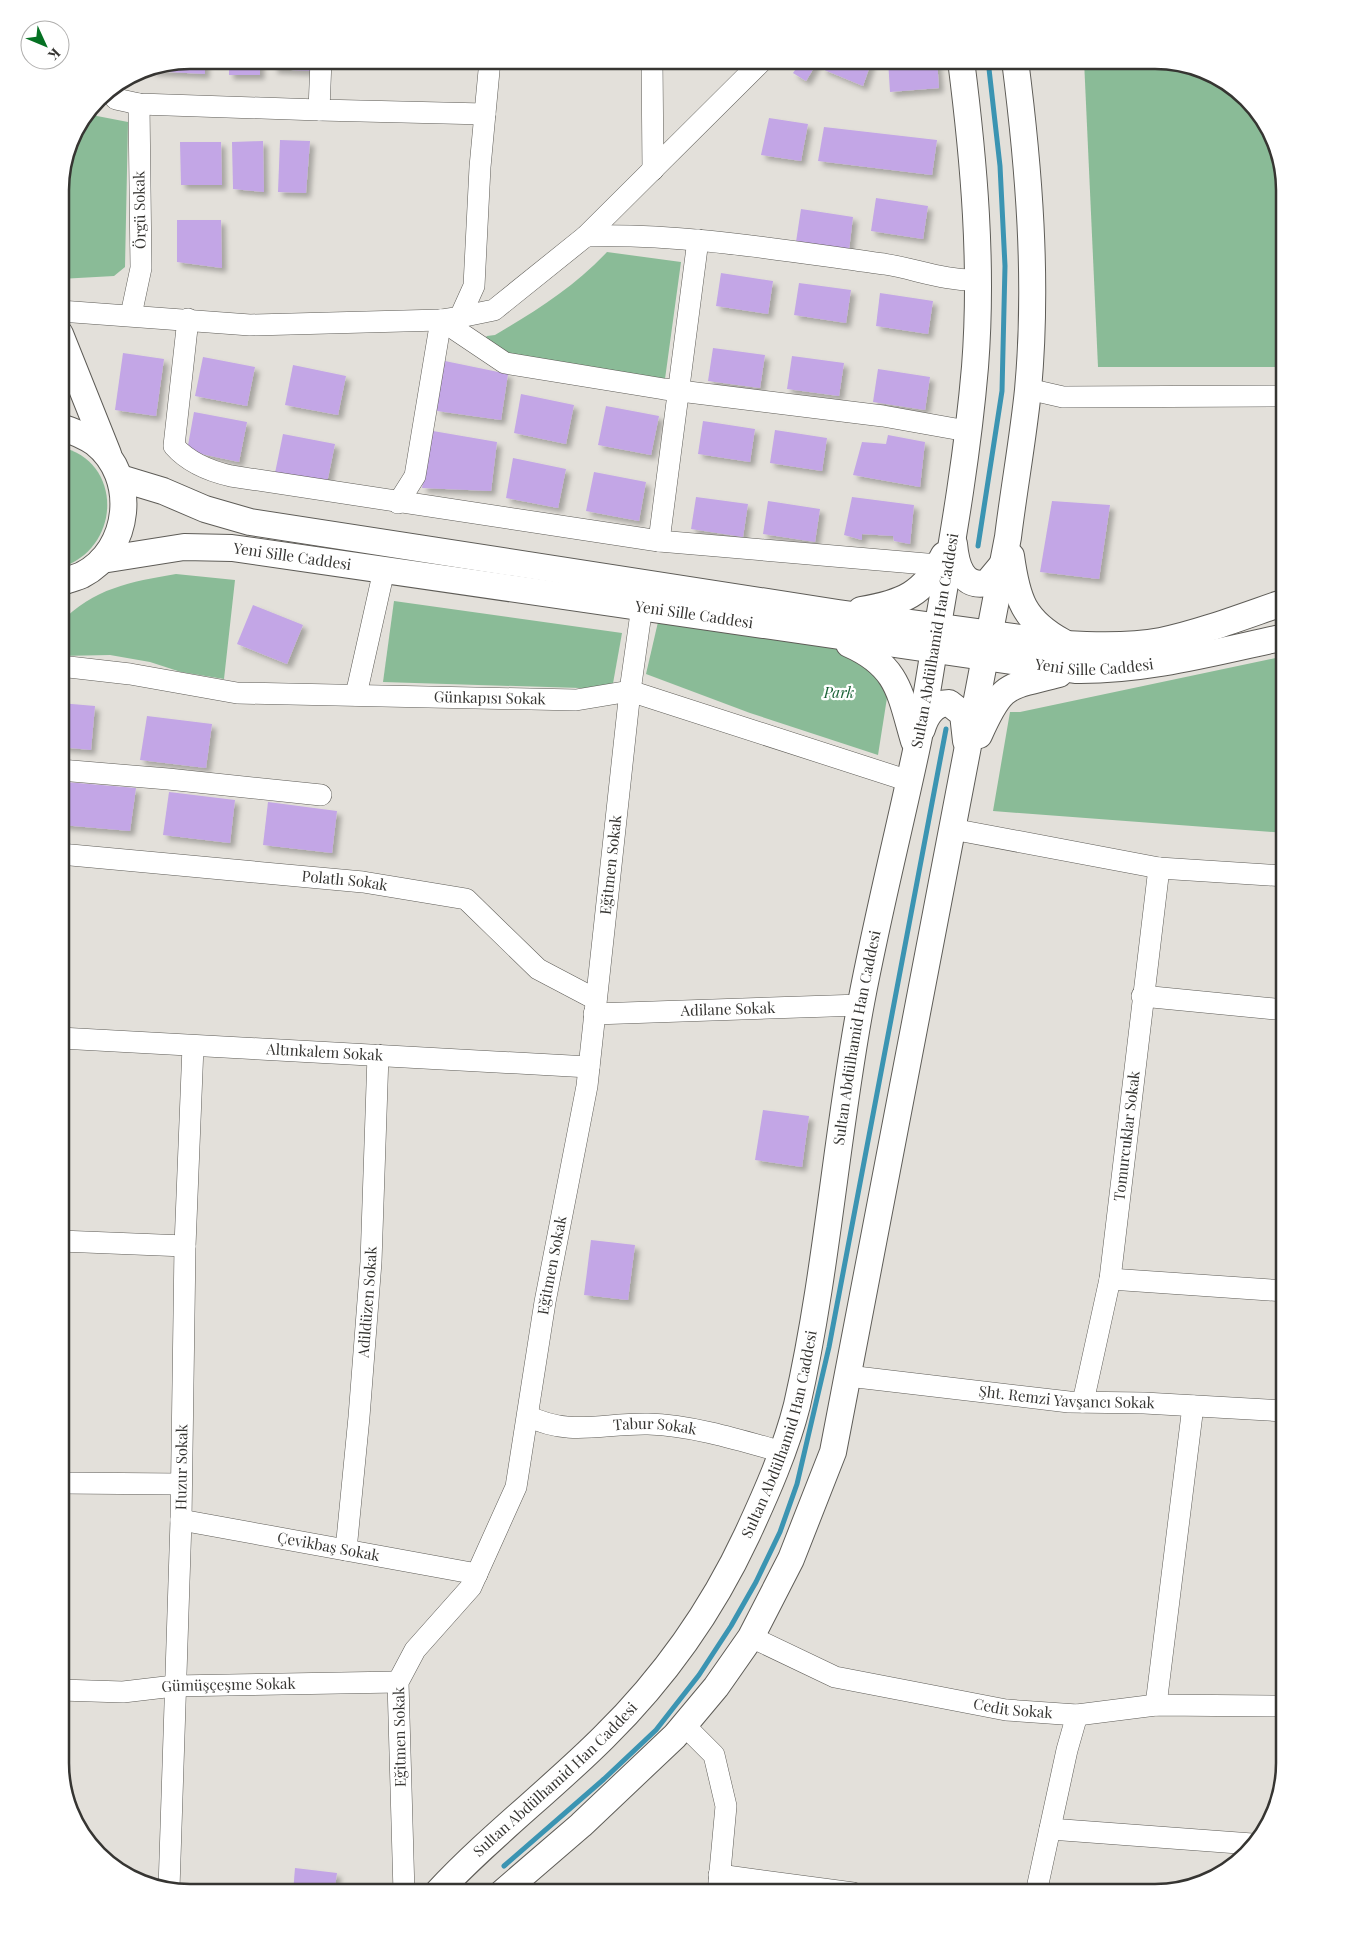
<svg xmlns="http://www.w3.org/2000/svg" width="1345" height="1953" font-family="'Playfair Display',serif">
<defs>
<filter id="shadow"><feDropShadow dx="4.5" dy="4.5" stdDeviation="2.5" flood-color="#0004"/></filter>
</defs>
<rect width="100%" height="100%" fill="#e3e0da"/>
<!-- green -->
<g fill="#8abb97">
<polygon points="1084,60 1164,60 1220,77 1268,125 1285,190 1285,367 1098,367"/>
<polygon points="90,110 97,116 128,122 125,267 114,276 60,279 60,181 70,140"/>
<path d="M 607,252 L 681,262 L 665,379 L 489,354 L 482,341 L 487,336 L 495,335 C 536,311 574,287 607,252 Z"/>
<path d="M 60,447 C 123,460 123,548 60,568 Z"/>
<path d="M 176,574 L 235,580 L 224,679 L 181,672 L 150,662 L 110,655 L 60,656 L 60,623 C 94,588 130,582 176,574 Z"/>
<polygon points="394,601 622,633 612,689 383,682"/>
<polygon points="658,622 882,651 892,666 878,755 750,713 646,674"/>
<polygon points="1285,656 1285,833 993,811 1010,712 1020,712"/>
</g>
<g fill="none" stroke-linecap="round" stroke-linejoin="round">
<!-- stream -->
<g stroke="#3b94b2" stroke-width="5">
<polyline points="978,546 1002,391 1005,266 1000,166 988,60"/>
<polyline points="504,1866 604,1779 656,1730 699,1675 731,1626 756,1582 780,1532 797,1484 829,1347 946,729"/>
</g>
</g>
<!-- building -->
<g fill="#c3a6e6" filter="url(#shadow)">
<polygon points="190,60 205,60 205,74 150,71 150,68"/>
<rect x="229" y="60" width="31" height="15"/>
<polygon points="273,60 310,60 310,71 273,69"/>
<polygon points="802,60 818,61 806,81 793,73"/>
<polygon points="825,60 872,60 863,86 822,69"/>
<polygon points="888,60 937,60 939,88 890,92"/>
<polygon points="769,118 808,124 801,161 761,155"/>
<polygon points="824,127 937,140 932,175 818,161"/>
<polygon points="280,140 310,141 306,193 278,192"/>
<polygon points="263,141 264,192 233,189 232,142"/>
<polygon points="180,142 221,142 222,185 181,185"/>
<polygon points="876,198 928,206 923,239 871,231"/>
<polygon points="801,209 853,217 849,250 796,242"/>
<polygon points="177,220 221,220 222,268 177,262"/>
<polygon points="721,273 773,281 768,314 716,306"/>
<polygon points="799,283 851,290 846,323 794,315"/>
<polygon points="880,293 933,301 928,334 876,326"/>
<polygon points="713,348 765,355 760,388 708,381"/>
<polygon points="123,353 164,359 156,416 115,410"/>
<polygon points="792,356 844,363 839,396 787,389"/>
<polygon points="203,357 255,367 247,406 195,396"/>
<polygon points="440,360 508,374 501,420 437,411"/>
<polygon points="293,365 346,376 338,415 285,405"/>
<polygon points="878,369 930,377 925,410 873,402"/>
<polygon points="521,394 574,405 566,444 514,433"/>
<polygon points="606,406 659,416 651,455 598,445"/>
<polygon points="194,412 247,422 239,462 187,451"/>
<polygon points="703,421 755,429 750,462 698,454"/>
<polygon points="775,430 827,438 822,471 770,463"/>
<polygon points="433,431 497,442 491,491 422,488"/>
<polygon points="283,434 335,444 327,483 275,473"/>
<polygon points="888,435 925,442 920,487 853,475 862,442 886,444"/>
<polygon points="513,458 566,469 558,508 506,498"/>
<polygon points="594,472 646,482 639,521 586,511"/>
<polygon points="696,497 748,504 743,537 691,529"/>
<polygon points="852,497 914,505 910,544 894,541 893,536 862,534 862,540 844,535"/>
<polygon points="768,501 820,509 815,542 763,534"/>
<polygon points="1052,501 1110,505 1099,579 1040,572"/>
<polygon points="253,605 303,625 287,664 237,644"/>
<polygon points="60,703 95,706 91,750 60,747"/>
<polygon points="147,716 212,724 206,768 140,760"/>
<polygon points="66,782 136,788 130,831 62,825"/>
<polygon points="169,792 235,800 230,843 163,835"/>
<polygon points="268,802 337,811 332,853 263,845"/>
<polygon points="763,1110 809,1116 802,1167 755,1160"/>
<polygon points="591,1240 635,1245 628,1300 584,1295"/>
<polygon points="295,1868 337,1873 334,1893 293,1893"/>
</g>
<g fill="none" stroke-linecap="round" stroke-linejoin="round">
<!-- minor casing -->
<g stroke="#5e5c57" stroke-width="22">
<g id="minor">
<polyline points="321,60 319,110 485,114"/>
<polyline points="652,60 653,170"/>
<polyline points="109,91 116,99 139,104 319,110"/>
<path d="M 586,236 C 686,233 785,251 884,264 C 916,269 945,281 977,280"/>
<polyline points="60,311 250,325 441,320 460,317 474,286 480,167 490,60"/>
<polyline points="131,315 141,268 139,104"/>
<polyline points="460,317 494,310 586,236 763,60"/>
<path d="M 188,319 L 174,446 C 189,463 209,471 231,476 L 659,541 L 938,565"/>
<polyline points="441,320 505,363 664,389 883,416 967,431"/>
<polyline points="1028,389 1063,397 1285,396"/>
<polyline points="398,503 415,476 441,320"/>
<polyline points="659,541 698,240"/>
<path id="s1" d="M 60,666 L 130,674 L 237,693 L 576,700 L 630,691 L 909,781"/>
<polyline points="356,695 384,570"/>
<polyline points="60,770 168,779 321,795"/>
<polyline points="952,829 1159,868 1285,876"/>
<path id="s2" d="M 60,854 L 363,882 L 466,899 L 538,969 L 595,999"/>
<polyline points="1142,996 1285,1010"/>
<path id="s3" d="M 594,1014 L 861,1005"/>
<path id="s4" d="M 60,1038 L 589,1067"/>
<polyline points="60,1241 185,1246"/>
<polyline points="1110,1279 1285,1291"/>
<path id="s5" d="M 848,1376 L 1069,1402 L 1144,1403 L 1285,1411"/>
<path id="s6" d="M 1083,1402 L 1110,1279 L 1159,868"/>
<path id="s7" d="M 528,1416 C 570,1437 603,1423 648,1424 C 691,1425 740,1440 782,1452"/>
<polyline points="60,1483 181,1484"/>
<path id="s8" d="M 181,1520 L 477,1574"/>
<path id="s9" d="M 346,1550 L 359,1417 L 371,1262 L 378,1055"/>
<path id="s10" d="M 751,1637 L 835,1677 L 1006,1710 L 1077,1715 L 1156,1705 L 1285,1706"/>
<path id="s11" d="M 60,1690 L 123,1692 L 174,1686 L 398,1682"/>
<polyline points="1156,1705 1193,1406"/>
<polyline points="684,1725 714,1755 726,1806 718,1893"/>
<polyline points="1050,1829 1252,1844"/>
<polyline points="719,1875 853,1893"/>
<path id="s12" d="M 169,1889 L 181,1520 L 185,1246 L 193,1046"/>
<path id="s13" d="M 404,1893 L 398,1682 L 415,1650 L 471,1587 L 516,1487 L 545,1302 L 587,1086 L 630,691 L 642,606"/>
<polyline points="1036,1893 1067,1750 1077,1715"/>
</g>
</g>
<!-- major casing -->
<g stroke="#5e5c57" stroke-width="28">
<g id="major">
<polyline points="60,334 108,454"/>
<path d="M 120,478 L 163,491 L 205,509 L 250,522 L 838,613 L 1065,644 C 1097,646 1130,647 1161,641 C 1203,632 1244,616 1285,602"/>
<path d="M 954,544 C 956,565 962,588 987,583 L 1002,565"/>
<path d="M 1011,556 C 1017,599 1023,620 1063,642"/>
<path id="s14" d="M 102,560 L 184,547 L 232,548 L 1075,670 C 1147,671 1215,652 1285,637"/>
<path d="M 60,583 C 67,580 75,578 82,575 C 131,550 138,477 95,443 C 84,435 73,431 60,427"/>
<path d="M 861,610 C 903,603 924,594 944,555"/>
<path d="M 849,644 C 899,666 900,694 914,741"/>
<path d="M 922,729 C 926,715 934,703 949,703 L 963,714 L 966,741"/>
<path d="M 979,735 C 1003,681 1007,688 1059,674"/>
<path id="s15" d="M 437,1893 C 489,1837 550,1791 604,1737 C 663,1679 712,1610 747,1535 C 766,1494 786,1449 797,1405 C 827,1273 836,1136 861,1003 C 877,918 898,835 916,751 C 926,705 932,659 940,613 C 954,532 968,450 975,367 C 983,265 974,162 961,60"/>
<path d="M 502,1893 L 581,1825 L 675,1736 L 716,1687 L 751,1637 L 791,1559 L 833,1452 L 1008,537 C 1014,488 1023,439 1028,390 C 1038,280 1029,169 1015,60"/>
</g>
</g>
<!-- minor -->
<use href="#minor" stroke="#fff" stroke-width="21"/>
<!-- major -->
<use href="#major" stroke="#fff" stroke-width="26"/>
</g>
<g text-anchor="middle" stroke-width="4.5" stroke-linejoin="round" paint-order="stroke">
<!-- street labels -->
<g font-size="15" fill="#363532" stroke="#fff">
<text transform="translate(140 210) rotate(-91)" y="5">Örgü Sokak</text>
<text dy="5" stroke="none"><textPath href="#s14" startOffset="192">Yeni Sille Caddesi</textPath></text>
<text dy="5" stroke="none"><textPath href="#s14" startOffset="598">Yeni Sille Caddesi</textPath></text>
<text dy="5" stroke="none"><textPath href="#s15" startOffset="1394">Sultan Abdülhamid Han Caddesi</textPath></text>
<text dy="5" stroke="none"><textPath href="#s14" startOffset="1002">Yeni Sille Caddesi</textPath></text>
<text dy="5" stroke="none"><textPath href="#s1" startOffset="432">Günkapısı Sokak</textPath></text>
<text dy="5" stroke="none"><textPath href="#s13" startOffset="1071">Eğitmen Sokak</textPath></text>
<text dy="5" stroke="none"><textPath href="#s2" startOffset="286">Polatlı Sokak</textPath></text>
<text dy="5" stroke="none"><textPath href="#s3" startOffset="134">Adilane Sokak</textPath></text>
<text dy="5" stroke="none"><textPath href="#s15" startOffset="989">Sultan Abdülhamid Han Caddesi</textPath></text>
<text dy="5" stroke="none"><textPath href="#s4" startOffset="265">Altınkalem Sokak</textPath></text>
<text dy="5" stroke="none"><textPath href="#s6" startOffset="270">Tomurcuklar Sokak</textPath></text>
<text dy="5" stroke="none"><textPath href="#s13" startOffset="666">Eğitmen Sokak</textPath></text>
<text dy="5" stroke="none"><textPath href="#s9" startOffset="249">Adildüzen Sokak</textPath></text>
<text dy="5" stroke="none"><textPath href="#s5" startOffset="220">Şht. Remzi Yavşancı Sokak</textPath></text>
<text dy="5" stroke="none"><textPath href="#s7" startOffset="129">Tabur Sokak</textPath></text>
<text dy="5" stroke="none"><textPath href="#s15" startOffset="584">Sultan Abdülhamid Han Caddesi</textPath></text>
<text dy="5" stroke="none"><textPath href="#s12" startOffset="422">Huzur Sokak</textPath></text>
<text dy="5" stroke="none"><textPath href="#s8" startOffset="150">Çevikbaş Sokak</textPath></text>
<text dy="5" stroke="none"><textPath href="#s11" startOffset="169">Gümüşçeşme Sokak</textPath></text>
<text dy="5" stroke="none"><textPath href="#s10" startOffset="274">Cedit Sokak</textPath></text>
<text transform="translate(400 1737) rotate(-91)" y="5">Eğitmen Sokak</text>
<text dy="5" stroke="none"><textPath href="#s15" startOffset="164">Sultan Abdülhamid Han Caddesi</textPath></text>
</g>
<!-- park labels -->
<g font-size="15" font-style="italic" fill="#1a6236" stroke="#fff">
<text x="839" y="698">Park</text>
</g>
</g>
<!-- crop -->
<path d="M0 0H1345V1953H0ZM190 69H1155A121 121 0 0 1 1276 190V1763A121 121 0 0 1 1155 1884H190A121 121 0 0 1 69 1763V190A121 121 0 0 1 190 69Z" fill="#fff" fill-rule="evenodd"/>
<path fill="none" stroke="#363532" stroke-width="2.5" d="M190 69H1155A121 121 0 0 1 1276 190V1763A121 121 0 0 1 1155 1884H190A121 121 0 0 1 69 1763V190A121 121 0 0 1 190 69Z"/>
<!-- north arrow -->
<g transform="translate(45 45) rotate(134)"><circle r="24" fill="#ffffff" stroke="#afaead"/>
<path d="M0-4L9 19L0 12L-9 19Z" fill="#057123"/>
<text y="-8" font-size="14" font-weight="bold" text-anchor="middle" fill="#363532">K</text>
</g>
</svg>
